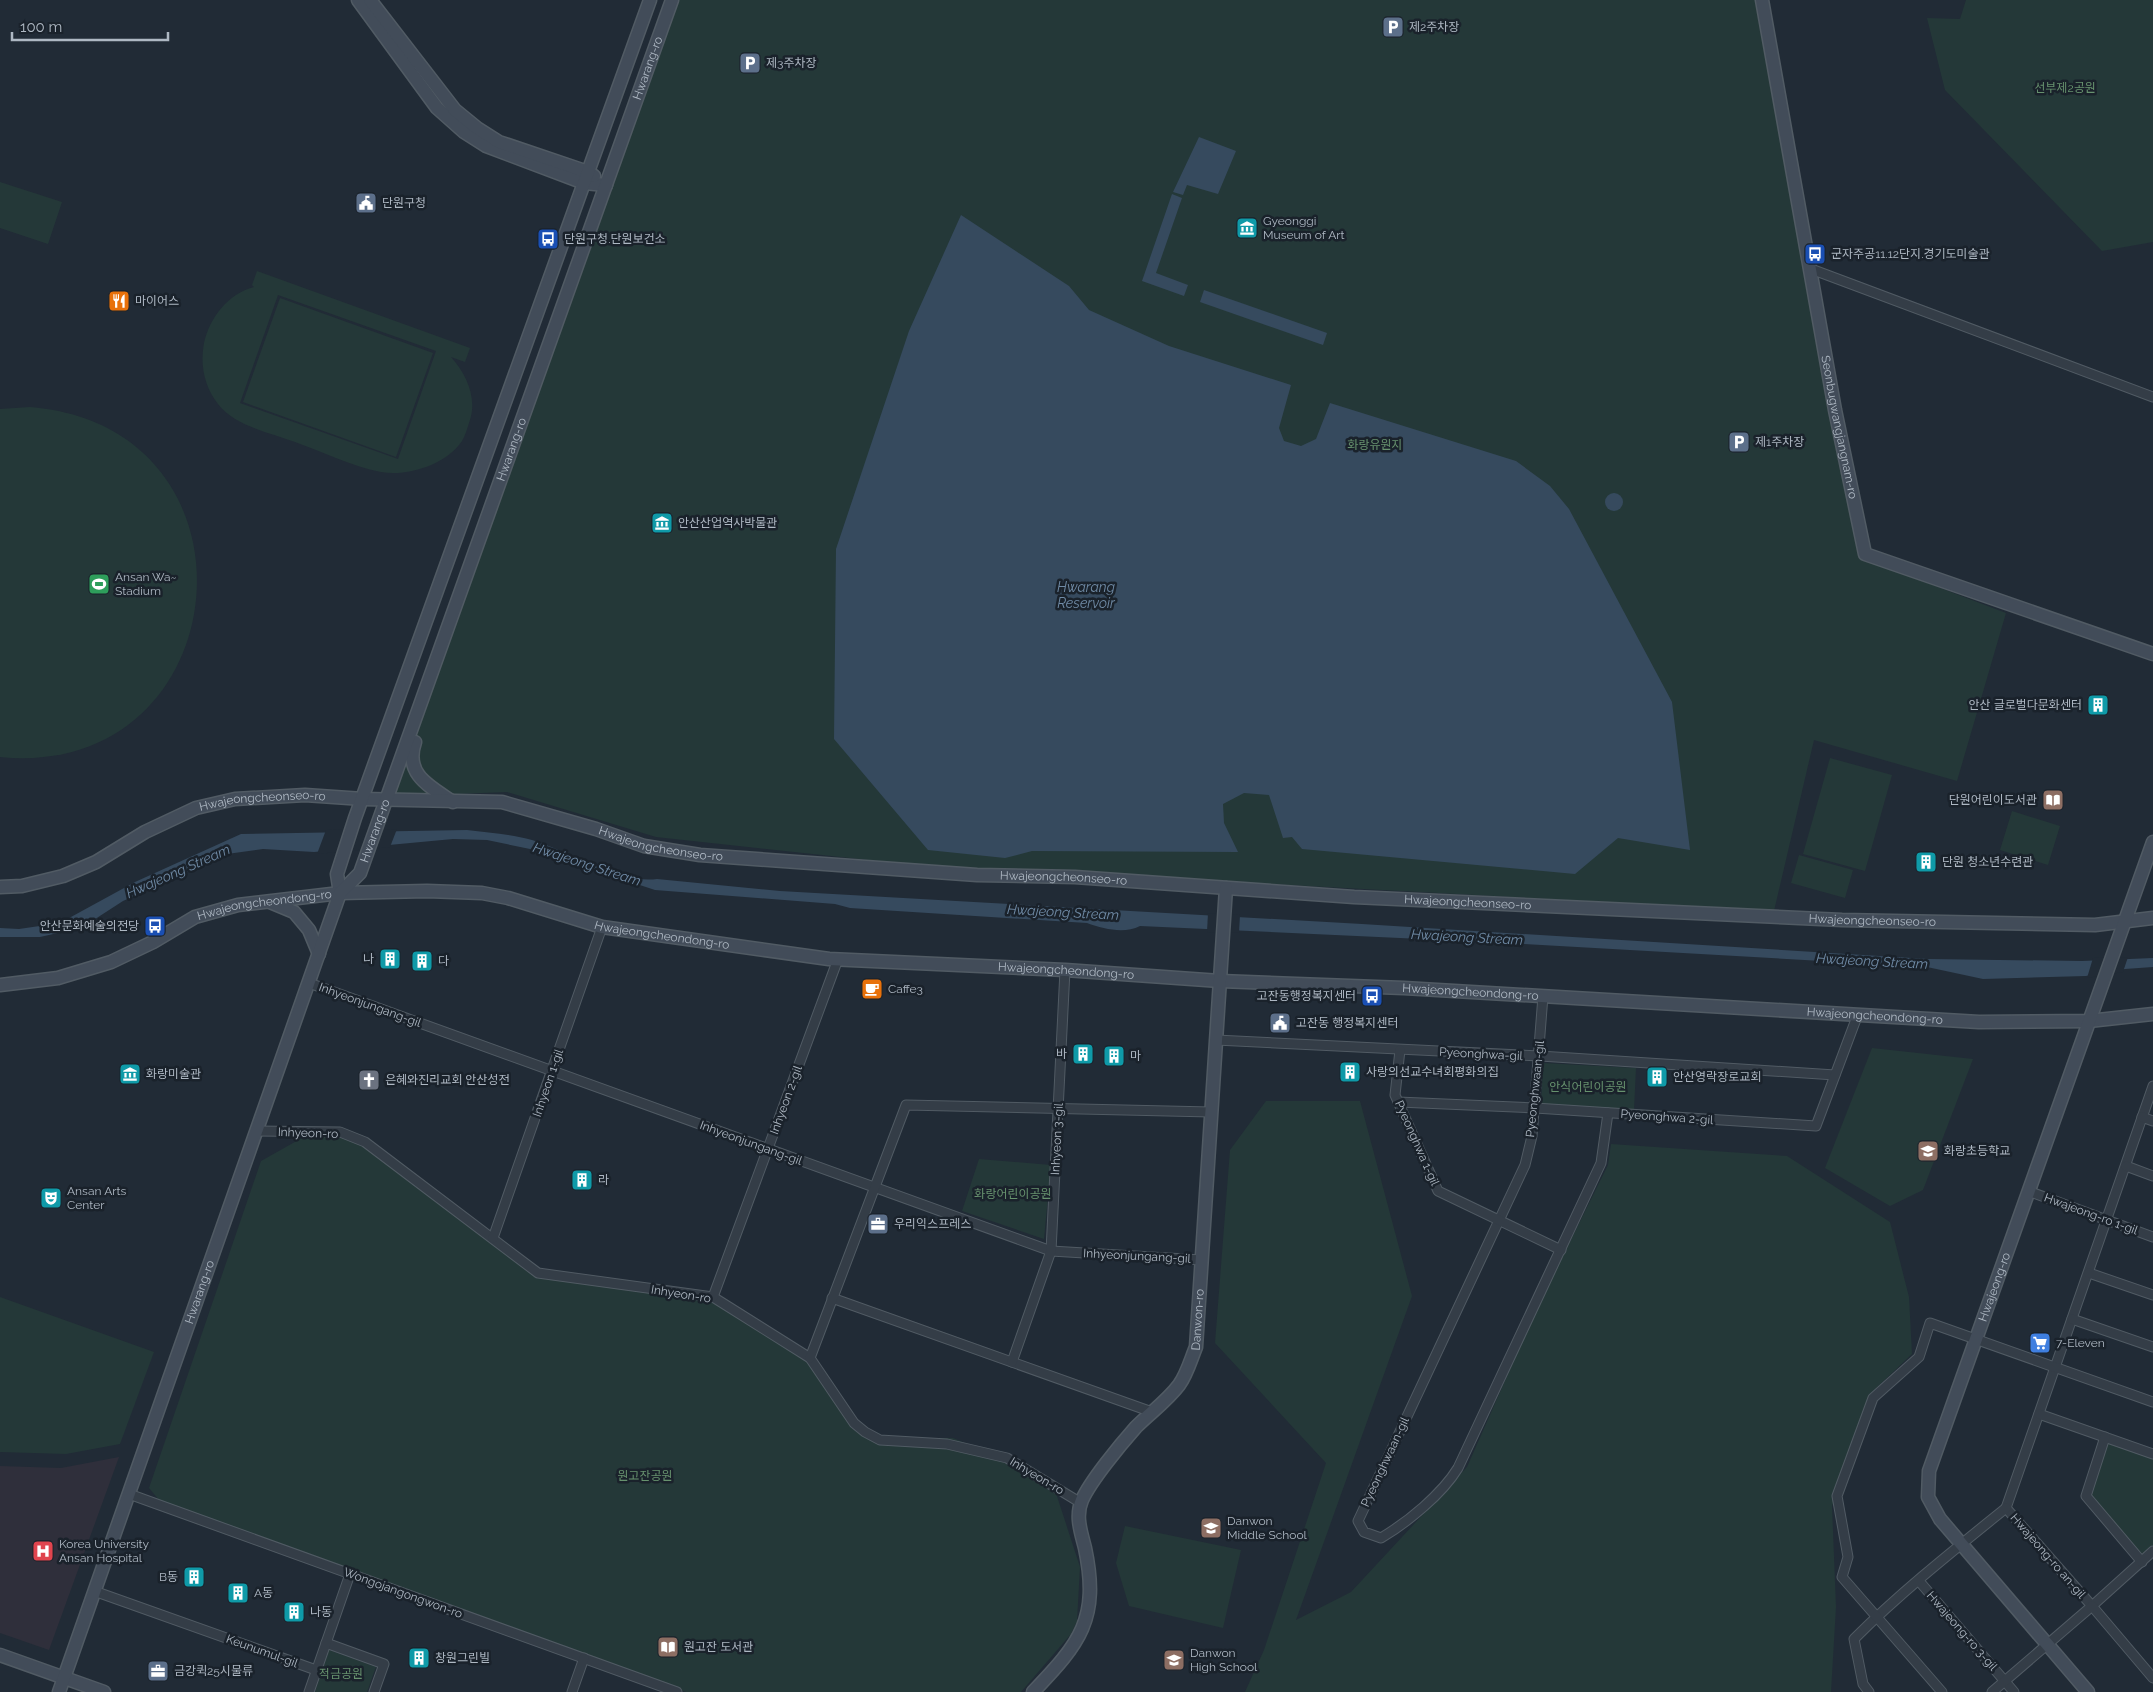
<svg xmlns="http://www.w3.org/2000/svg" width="2153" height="1692" font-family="Raleway,'Noto Sans KR',sans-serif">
<rect width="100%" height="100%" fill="#212b36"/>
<!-- medical -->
<polygon fill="#2f2f3b" points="119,1457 49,1650 0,1633 0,1466 61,1468"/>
<!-- green -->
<g fill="#243838" fill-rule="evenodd">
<polygon points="669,0 1755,0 1859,557 2006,613 1957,781 1814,740 1774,911 914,865 656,837 507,792 380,797"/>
<polygon points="1966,0 2153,0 2153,242 2102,251 1945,90 1927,18 1960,19"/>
<polygon points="0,182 62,202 48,244 0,228"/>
<path d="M 257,271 L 470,348 L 465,362 L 451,357 C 467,375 478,399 469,423 C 467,429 465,436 462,441 C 447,464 408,477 381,472 C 351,466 323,452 295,442 C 270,433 235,426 218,404 C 204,386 200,365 204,343 C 210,317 228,294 254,287 L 252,285 ZM 278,295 L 436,351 L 398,459 L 240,403 Z"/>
<polygon points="280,298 433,353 396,457 243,402"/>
<path d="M 30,407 C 274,427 239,781 0,757 L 0,409 Z"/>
<polygon points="1830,758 1892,775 1865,871 1803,854"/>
<polygon points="2012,811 2060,826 2048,865 2000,850"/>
<polygon points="1799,855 1853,870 1845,898 1791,883"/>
<polygon points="1872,1048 1973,1059 1923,1190 1890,1206 1825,1168"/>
<polygon points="1543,1063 1636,1068 1634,1110 1541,1105"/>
<polygon points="1266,1101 1360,1101 1412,1296 1296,1620 1351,1592 1467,1467 1537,1308 1608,1165 1611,1144 1787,1156 1890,1222 1909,1297 1912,1354 1870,1394 1832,1506 1836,1607 1831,1692 1245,1692 1264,1650 1326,1463 1215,1343 1230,1150"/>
<polygon points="309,1134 360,1134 379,1151 537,1268 702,1293 810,1355 852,1419 881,1438 953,1438 987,1452 1011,1467 1055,1490 1080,1567 1077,1621 1071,1634 1021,1692 686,1692 159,1500 149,1488 261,1161"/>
<polygon points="979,1159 1051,1165 1044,1239 962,1211"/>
<polygon points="0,1297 154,1352 120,1444 66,1454 0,1452"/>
<polygon points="2107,1441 2153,1456 2153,1548 2144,1556 2090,1495"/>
<polygon points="1125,1526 1241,1550 1223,1628 1129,1606 1116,1563"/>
<polygon points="329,1650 376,1667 367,1692 315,1692"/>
</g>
<!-- water -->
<g fill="#364a5e">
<polygon points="1199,137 1236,151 1218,194 1187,185 1183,195 1173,192"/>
<polygon points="1172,194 1182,198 1156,273 1188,285 1184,296 1142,281"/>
<polygon points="961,215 1069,286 1089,310 1169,346 1291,385 1279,428 1284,441 1301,446 1316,439 1330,403 1516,461 1550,486 1569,509 1672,702 1690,850 1618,838 1575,874 1302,849 1292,837 1283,838 1269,795 1244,793 1223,804 1224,823 1238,852 1032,851 1005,858 928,850 834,739 836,549 909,331"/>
<polygon points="1204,290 1327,333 1323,345 1200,302"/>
<circle cx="1614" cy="502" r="9"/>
<path d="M 467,830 C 489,833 512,834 532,840 C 569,851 620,884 657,879 L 780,891 L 1362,924 L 1928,959 L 2082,961 L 2153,958 L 2153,967 L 2125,969 L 2086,976 L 1983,979 L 1927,967 L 1508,943 L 1140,926 C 1124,934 1104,929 1087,923 L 850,908 L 835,904 L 655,890 L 530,849 L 487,840 L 453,839 L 314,852 L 263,849 L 227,854 L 123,901 L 89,923 L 71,930 L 40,937 L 0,937 L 0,928 L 19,929 L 60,923 L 135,882 L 241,834 Z"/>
</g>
<!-- pier -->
<g fill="#212b36">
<polygon points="397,829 390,847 317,854 326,830"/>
<polygon points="1208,913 1240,915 1239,933 1207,932"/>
<polygon points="2128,957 2123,972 2087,978 2093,958"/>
</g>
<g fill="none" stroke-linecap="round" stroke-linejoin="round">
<!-- street casing -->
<g stroke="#515b64" stroke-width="11">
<g id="street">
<polyline points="1811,269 2153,397"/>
<polyline points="309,983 1051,1251 1202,1260"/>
<path d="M 1543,996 L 1532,1136 L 1525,1165 L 1358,1521 L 1364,1532 L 1381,1538 C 1408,1522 1442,1494 1458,1468 L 1601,1163 L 1608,1113"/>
<polyline points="1216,1040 1540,1056 1835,1075"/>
<polyline points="1400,1050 1395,1095 1438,1191 1561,1250"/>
<polyline points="2153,1086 2006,1508 2092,1606 2153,1551"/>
<polyline points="1398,1102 1535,1108 1816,1126 1858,1014"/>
<polyline points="2142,1117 2153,1121"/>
<polyline points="257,1131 340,1132 365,1142 538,1273 713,1297 810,1358 854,1423 865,1432 880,1440 947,1444 1007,1458 1081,1503"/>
<polyline points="2126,1166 2153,1176"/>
<polyline points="2028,1191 2153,1237"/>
<polyline points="493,1238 602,927"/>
<polyline points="2089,1273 2153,1295"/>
<polyline points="713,1297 838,959"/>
<polyline points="832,1298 1152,1412"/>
<polyline points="2072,1319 2153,1347"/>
<polyline points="810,1358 906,1105 1211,1112"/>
<polyline points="1012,1362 1051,1251 1065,970"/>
<polyline points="2039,1414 2153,1454"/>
<polyline points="2105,1437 2086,1496 2142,1562"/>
<polyline points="129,1494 677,1692"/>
<polyline points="1919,1581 2014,1692"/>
<polyline points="94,1591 316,1670"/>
<polyline points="326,1643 384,1664 374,1692"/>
<polyline points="309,1692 350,1574"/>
<polyline points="572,1692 584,1658"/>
<path d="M 1869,1692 L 1863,1684 L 1854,1639 C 1901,1592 1954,1550 2006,1508"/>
<polyline points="1942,1692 1842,1577 1848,1557 1837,1496 1873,1398 1919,1357 1930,1323 2153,1402"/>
<polyline points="1992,1692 2092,1606 2153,1678"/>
</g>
</g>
<!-- secondary casing -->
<g stroke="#515b64" stroke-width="15">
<g id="secondary">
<polyline points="358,0 437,108 464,132 486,146 584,183 606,185"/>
<polyline points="370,0 455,110 477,128 499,142 588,172 594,176"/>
<path id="s1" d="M 1762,0 L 1835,410 L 1865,554 L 2153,654"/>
<path d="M 415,742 C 404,774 429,786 453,802"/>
<path id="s2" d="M 0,887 L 22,886 L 63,876 L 96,862 L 145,832 L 196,808 L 235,799 L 305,795 L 363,799 L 502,802 L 596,829 L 644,846 L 700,855 L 977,875 L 1075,877 L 1354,897 L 1842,920 L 2095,925 L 2153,918"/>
<polyline points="340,893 337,874 355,818 650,0"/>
<polyline points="270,902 294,912 309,930 319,954"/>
<path id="s3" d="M 0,985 L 58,978 L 111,962 L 153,942 L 195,917 L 238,905 L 340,893 L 427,891 L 482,893 L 508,898 L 602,927 L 829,959 L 1065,970 L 1220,981 L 1404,988 L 1979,1022 L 2089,1021 L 2153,1014"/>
<polyline points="0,1655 104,1692"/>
<path id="s4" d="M 59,1692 L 340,893 L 360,873 L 672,0"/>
<path id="s5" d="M 1033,1692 C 1080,1643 1100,1619 1085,1548 C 1081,1532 1075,1516 1082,1500 C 1091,1480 1121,1444 1136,1427 C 1150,1413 1167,1401 1179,1385 C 1187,1374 1191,1359 1196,1347 L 1226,888"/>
<path id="s6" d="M 2088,1692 L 1940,1519 L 1928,1497 L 1929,1471 L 2153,842"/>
</g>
</g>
<!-- street -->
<use href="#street" stroke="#343d47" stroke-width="9"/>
<!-- secondary -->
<use href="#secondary" stroke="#424c59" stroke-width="12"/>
</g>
<!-- icons -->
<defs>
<g id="parking-square" transform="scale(1.125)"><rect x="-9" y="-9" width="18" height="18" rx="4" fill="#5c6f8a" stroke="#1a222b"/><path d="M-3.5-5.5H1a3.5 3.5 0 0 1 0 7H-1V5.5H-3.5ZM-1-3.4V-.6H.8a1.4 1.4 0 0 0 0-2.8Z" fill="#fff"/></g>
<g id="civic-square" transform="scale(1.125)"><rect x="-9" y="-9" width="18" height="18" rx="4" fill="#5c6f8a" stroke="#1a222b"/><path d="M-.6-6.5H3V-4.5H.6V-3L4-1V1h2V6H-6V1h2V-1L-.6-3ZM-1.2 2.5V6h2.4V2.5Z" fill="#fff"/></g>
<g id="museum-square" transform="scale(1.125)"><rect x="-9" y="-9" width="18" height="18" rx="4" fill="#0f9aa8" stroke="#1a222b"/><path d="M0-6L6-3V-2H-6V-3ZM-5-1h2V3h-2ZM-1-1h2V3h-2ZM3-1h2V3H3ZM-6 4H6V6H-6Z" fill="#fff"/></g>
<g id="bus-square" transform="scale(1.125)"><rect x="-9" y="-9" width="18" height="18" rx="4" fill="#1a4fb4" stroke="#1a222b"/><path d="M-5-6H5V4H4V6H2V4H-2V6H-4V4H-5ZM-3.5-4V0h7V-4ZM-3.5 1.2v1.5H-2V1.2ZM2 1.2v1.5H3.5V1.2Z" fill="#fff"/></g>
<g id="restaurant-square" transform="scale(1.125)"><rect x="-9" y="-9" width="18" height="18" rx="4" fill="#e8710a" stroke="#1a222b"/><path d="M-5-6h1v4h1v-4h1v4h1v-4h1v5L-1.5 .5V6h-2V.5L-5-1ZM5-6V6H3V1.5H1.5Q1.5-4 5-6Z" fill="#fff"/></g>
<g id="stadium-square" transform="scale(1.125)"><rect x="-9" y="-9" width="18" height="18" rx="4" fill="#2e9e5b" stroke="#1a222b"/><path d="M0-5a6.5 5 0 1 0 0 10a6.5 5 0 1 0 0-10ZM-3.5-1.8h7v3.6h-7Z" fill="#fff"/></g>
<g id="building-square" transform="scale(1.125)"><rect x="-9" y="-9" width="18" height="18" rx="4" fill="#0f9aa8" stroke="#1a222b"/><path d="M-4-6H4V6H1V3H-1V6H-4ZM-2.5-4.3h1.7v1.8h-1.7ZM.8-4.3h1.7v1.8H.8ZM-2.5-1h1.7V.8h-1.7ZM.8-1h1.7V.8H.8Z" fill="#fff"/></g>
<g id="library-square" transform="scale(1.125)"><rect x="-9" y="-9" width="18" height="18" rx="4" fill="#8d6e63" stroke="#1a222b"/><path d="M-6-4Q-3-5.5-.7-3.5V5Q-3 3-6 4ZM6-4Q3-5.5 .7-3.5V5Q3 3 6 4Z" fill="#fff"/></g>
<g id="cafe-square" transform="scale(1.125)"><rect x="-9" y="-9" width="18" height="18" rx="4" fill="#e8710a" stroke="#1a222b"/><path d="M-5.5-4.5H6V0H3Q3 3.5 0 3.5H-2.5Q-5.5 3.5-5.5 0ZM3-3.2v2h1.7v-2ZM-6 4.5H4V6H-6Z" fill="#fff"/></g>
<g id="church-square" transform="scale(1.125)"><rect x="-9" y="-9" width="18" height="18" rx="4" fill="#6b7280" stroke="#1a222b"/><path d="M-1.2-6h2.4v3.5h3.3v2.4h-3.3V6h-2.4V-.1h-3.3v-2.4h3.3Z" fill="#fff"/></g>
<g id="school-square" transform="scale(1.125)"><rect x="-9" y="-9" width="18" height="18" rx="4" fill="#8d6e63" stroke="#1a222b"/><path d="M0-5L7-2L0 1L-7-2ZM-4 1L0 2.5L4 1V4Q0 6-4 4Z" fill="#fff"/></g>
<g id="theatre-square" transform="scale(1.125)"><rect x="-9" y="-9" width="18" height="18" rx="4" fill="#0f9aa8" stroke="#1a222b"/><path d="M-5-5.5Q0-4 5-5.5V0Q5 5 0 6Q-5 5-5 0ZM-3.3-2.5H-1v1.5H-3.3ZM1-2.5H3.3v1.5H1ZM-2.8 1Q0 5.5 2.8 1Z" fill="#fff"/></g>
<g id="office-square" transform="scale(1.125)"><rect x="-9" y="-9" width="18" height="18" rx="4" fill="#5c6f8a" stroke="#1a222b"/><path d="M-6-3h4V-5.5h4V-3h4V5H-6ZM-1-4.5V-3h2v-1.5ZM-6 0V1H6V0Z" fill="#fff"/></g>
<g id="supermarket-square" transform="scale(1.125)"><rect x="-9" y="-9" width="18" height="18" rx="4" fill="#3f7fe0" stroke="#1a222b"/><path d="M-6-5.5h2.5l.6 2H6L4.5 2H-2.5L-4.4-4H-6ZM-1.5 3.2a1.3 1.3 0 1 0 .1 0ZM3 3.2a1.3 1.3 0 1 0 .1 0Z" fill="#fff"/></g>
<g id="hospital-square" transform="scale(1.125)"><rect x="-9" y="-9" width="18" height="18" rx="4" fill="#e0444e" stroke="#1a222b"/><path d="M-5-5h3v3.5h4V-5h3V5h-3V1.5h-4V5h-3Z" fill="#fff"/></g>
</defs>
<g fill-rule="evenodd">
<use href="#parking-square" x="1393" y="27"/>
<use href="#parking-square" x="750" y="63"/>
<use href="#civic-square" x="366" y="203"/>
<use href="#museum-square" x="1247" y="228"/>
<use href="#bus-square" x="548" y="239"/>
<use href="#bus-square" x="1815" y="254"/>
<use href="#restaurant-square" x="119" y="301"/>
<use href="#parking-square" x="1739" y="442"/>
<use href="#museum-square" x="662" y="523"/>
<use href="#stadium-square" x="99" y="584"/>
<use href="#building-square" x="2098" y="705"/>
<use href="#library-square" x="2053" y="800"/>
<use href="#building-square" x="1926" y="862"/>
<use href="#bus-square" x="155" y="926"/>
<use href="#building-square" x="390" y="959"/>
<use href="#building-square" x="422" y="961"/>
<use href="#cafe-square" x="872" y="989"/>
<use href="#bus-square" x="1372" y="996"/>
<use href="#civic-square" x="1280" y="1023"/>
<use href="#building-square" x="1083" y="1054"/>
<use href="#building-square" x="1114" y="1056"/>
<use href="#building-square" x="1350" y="1072"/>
<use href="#museum-square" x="130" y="1074"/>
<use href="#building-square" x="1657" y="1077"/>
<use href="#church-square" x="369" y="1080"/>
<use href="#school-square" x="1928" y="1151"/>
<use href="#building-square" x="582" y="1180"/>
<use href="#theatre-square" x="51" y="1198"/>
<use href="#office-square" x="878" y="1224"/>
<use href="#supermarket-square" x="2040" y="1343"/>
<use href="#school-square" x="1211" y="1528"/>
<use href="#hospital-square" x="43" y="1551"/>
<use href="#building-square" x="194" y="1577"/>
<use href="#building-square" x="238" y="1593"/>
<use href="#building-square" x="294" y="1612"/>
<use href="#library-square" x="668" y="1647"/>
<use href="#building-square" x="419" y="1658"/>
<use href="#school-square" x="1174" y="1660"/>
<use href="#office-square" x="158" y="1671"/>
</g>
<g text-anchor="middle" stroke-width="5" stroke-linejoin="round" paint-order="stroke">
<!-- poi labels -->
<g font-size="12" fill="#aeb8c3" stroke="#1a222b" text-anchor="start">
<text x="1409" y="31">제2주차장</text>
<text x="766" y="67">제3주차장</text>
<text x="382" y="207">단원구청</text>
<text x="1263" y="225">Gyeonggi<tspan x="1263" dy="14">Museum of Art</tspan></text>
<text x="564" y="243">단원구청.단원보건소</text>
<text x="1831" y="258">군자주공11.12단지.경기도미술관</text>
<text x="135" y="305">마이어스</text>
<text x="1755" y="446">제1주차장</text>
<text x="678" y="527">안산산업역사박물관</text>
<text x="115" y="581">Ansan Wa~<tspan x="115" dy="14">Stadium</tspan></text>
<text x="2082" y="709" text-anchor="end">안산 글로벌다문화센터</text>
<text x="2037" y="804" text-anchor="end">단원어린이도서관</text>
<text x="1942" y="866">단원 청소년수련관</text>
<text x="139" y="930" text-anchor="end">안산문화예술의전당</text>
<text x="374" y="963" text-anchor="end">나</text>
<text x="438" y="965">다</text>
<text x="888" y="993">Caffe3</text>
<text x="1356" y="1000" text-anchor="end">고잔동행정복지센터</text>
<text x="1296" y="1027">고잔동 행정복지센터</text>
<text x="1067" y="1058" text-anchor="end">바</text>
<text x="1130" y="1060">마</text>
<text x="1366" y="1076">사랑의선교수녀회평화의집</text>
<text x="146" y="1078">화랑미술관</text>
<text x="1673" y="1081">안산영락장로교회</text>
<text x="385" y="1084">은혜와진리교회 안산성전</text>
<text x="1944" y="1155">화랑초등학교</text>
<text x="598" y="1184">라</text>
<text x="67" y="1195">Ansan Arts<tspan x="67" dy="14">Center</tspan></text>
<text x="894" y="1228">우리익스프레스</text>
<text x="2056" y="1347">7-Eleven</text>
<text x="1227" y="1525">Danwon<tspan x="1227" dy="14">Middle School</tspan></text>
<text x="59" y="1548">Korea University<tspan x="59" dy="14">Ansan Hospital</tspan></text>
<text x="178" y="1581" text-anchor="end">B동</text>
<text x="254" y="1597">A동</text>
<text x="310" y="1616">나동</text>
<text x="684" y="1651">원고잔 도서관</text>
<text x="1190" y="1657">Danwon<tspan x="1190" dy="14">High School</tspan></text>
<text x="435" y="1662">창원그린빌</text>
<text x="174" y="1675">금강퀵25시물류</text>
</g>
<!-- street labels -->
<g font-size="12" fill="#aeb8c3" stroke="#1a222b">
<text dy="4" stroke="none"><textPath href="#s4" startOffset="1730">Hwarang-ro</textPath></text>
<text dy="4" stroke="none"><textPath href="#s1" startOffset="434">Seonbugwangjangnam-ro</textPath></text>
<text dy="4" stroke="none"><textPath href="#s4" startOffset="1325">Hwarang-ro</textPath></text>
<text dy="4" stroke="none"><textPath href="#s2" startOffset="281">Hwajeongcheonseo-ro</textPath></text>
<text dy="4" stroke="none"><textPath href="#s4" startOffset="920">Hwarang-ro</textPath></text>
<text dy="4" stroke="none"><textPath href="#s2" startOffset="686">Hwajeongcheonseo-ro</textPath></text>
<text dy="4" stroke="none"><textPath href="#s2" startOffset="1091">Hwajeongcheonseo-ro</textPath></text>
<text dy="4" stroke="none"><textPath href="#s2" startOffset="1496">Hwajeongcheonseo-ro</textPath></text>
<text dy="4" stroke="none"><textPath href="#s3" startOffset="280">Hwajeongcheondong-ro</textPath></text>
<text dy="4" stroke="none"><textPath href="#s2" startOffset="1901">Hwajeongcheonseo-ro</textPath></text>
<text dy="4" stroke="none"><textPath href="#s3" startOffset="684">Hwajeongcheondong-ro</textPath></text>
<text dy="4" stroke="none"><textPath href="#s3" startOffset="1090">Hwajeongcheondong-ro</textPath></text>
<text dy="4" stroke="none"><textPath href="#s3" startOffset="1495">Hwajeongcheondong-ro</textPath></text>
<text transform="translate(370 1005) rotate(20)" y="4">Inhyeonjungang-gil</text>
<text dy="4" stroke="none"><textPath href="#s3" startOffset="1900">Hwajeongcheondong-ro</textPath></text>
<text transform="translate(1481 1054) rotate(3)" y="4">Pyeonghwa-gil</text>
<text transform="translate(548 1083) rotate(-71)" y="4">Inhyeon 1-gil</text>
<text transform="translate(1535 1089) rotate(-84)" y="4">Pyeonghwaan-gil</text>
<text transform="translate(786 1100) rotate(-70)" y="4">Inhyeon 2-gil</text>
<text transform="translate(1667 1117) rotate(4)" y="4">Pyeonghwa 2-gil</text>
<text transform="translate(308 1133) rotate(2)" y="4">Inhyeon-ro</text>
<text transform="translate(1057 1139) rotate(-87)" y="4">Inhyeon 3-gil</text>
<text transform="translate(751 1143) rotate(20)" y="4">Inhyeonjungang-gil</text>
<text transform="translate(1417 1143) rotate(66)" y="4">Pyeonghwa 1-gil</text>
<text transform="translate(2091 1214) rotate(20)" y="4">Hwajeong-ro 1-gil</text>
<text transform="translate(1137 1256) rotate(3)" y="4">Inhyeonjungang-gil</text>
<text dy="4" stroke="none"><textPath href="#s6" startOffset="474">Hwajeong-ro</textPath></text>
<text dy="4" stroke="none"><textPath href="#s4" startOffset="424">Hwarang-ro</textPath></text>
<text transform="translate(681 1294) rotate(9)" y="4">Inhyeon-ro</text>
<text dy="4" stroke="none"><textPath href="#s5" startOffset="432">Danwon-ro</textPath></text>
<text transform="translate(1385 1462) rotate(-65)" y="4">Pyeonghwaan-gil</text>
<text transform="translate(1037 1476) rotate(31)" y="4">Inhyeon-ro</text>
<text transform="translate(2048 1556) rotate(49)" y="4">Hwajeong-ro an-gil</text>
<text transform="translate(403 1593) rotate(20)" y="4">Wongojangongwon-ro</text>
<text transform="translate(1962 1631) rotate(49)" y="4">Hwajeong-ro 3-gil</text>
<text transform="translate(262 1651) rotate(20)" y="4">Keunumul-gil</text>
</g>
<!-- park labels -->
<g font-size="12" fill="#67926e" stroke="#1a222b">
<text x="2065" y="92">선부제2공원</text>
<text x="1375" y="449">화랑유원지</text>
<text x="1588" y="1091">안식어린이공원</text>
<text x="1013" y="1198">화랑어린이공원</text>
<text x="645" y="1480">원고잔공원</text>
<text x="341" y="1678">적금공원</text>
</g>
<!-- water labels -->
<g font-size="14" font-style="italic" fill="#708ba6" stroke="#1a222b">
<text x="1086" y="592">Hwarang<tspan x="1086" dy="16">Reservoir</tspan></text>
<text transform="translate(587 864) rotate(18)" y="5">Hwajeong Stream</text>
<text transform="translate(178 871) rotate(-24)" y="5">Hwajeong Stream</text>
<text transform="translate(1063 912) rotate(3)" y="5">Hwajeong Stream</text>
<text transform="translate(1467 937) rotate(3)" y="5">Hwajeong Stream</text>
<text transform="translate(1872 961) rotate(3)" y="5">Hwajeong Stream</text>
</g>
</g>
<!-- scale -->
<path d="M12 32v8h156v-8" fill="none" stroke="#aeb8c3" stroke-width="2.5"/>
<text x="20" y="32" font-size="15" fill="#aeb8c3" stroke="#1a222b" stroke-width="4" paint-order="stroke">100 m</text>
</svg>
